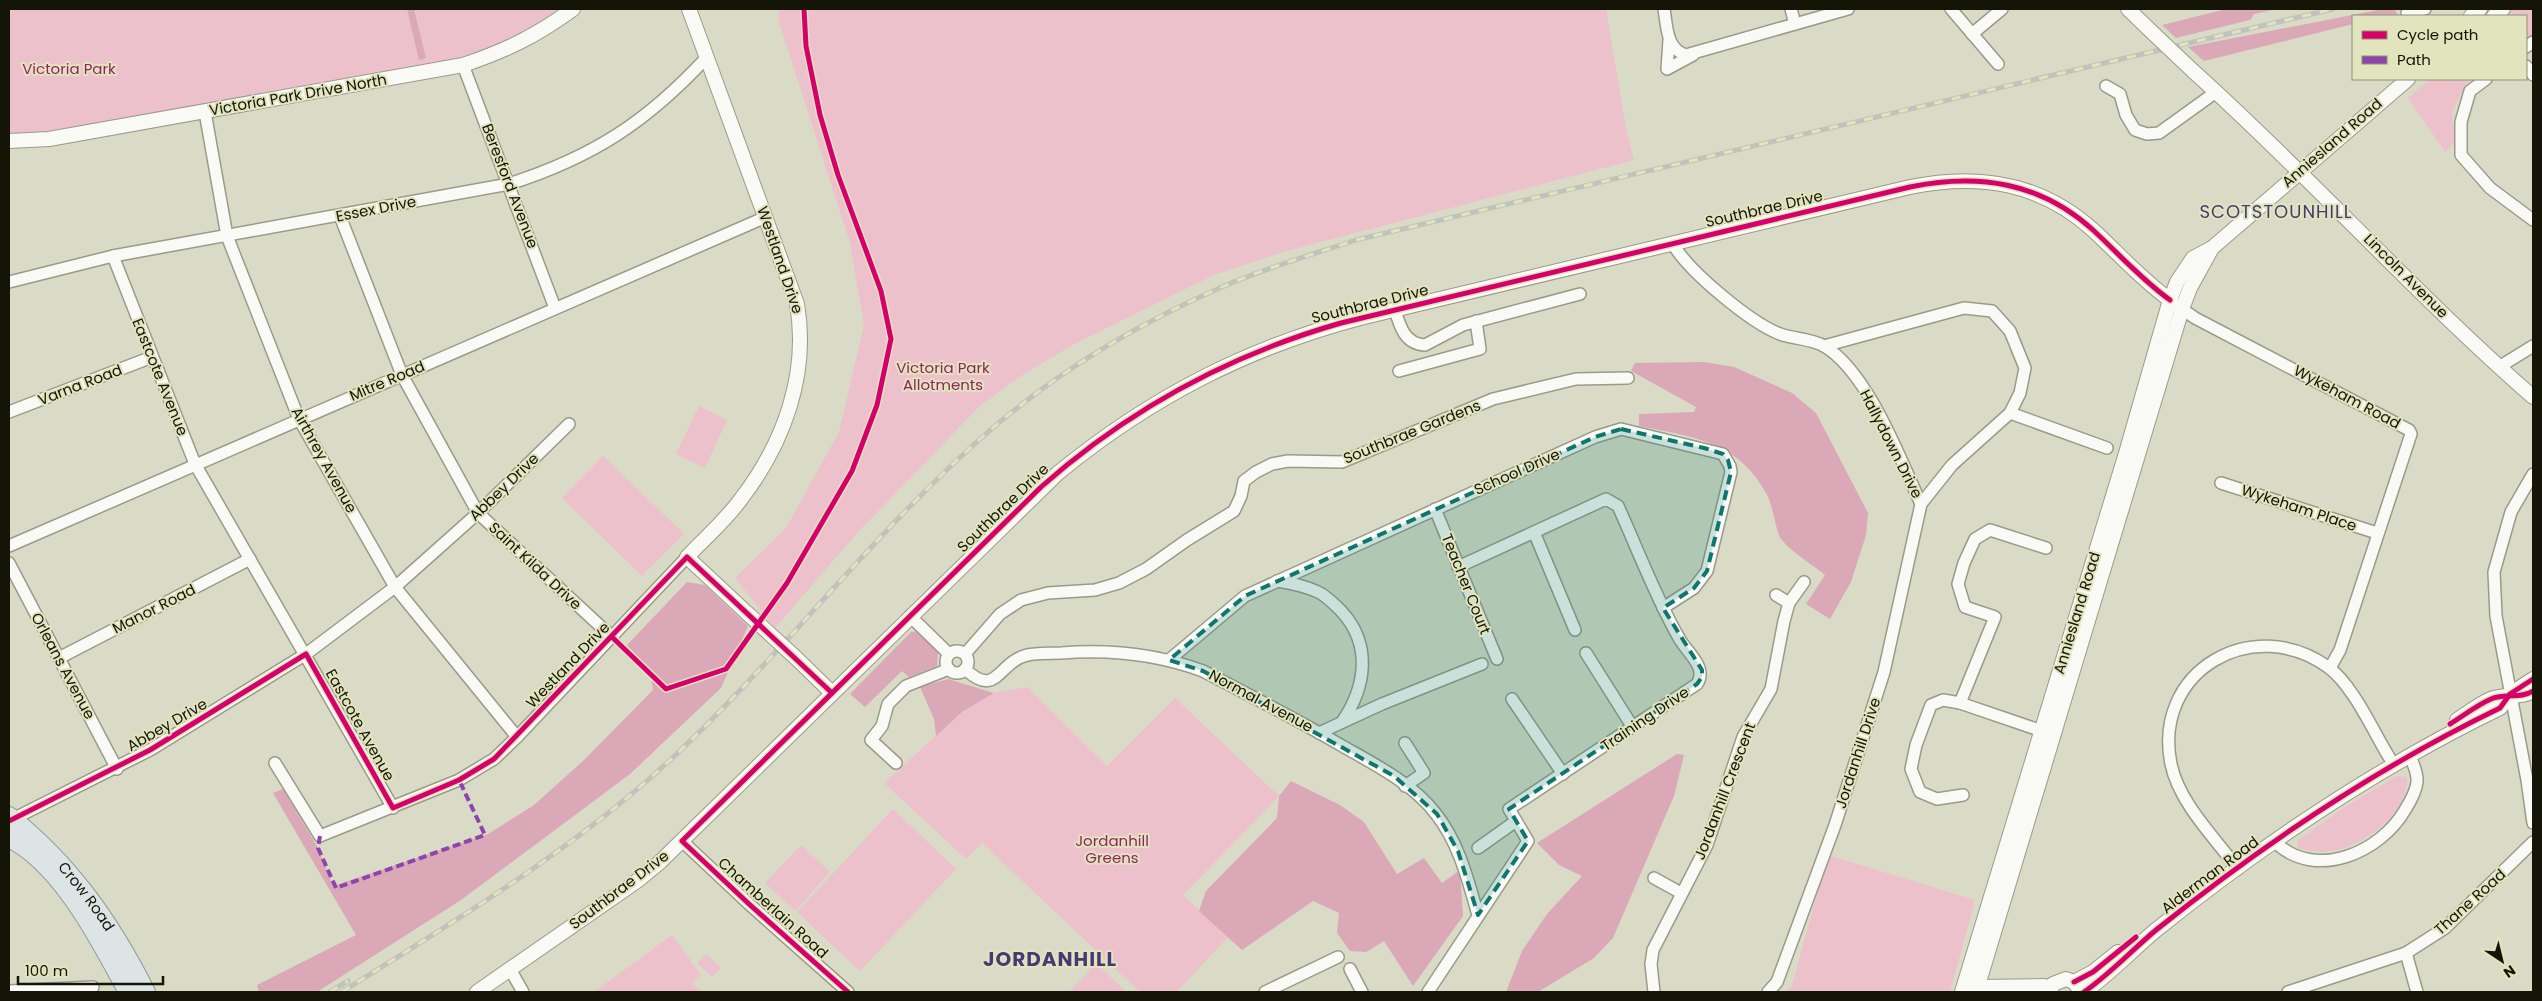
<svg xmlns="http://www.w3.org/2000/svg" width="2542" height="1001" font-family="Poppins,sans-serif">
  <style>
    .green { fill: #edc1cc }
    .forest { fill: #dba8b7 }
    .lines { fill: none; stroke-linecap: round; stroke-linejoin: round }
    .minor-casing { stroke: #999b8a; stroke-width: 14 }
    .tertiary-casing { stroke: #999b8a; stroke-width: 16 }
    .primary-casing { stroke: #8d9c97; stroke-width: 20 }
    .minor { stroke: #f9faf6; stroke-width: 11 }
    .tertiary { stroke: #f9faf6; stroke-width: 14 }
    .primary { stroke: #dce4e5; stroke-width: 18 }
    .rail-casing { stroke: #c1c2bc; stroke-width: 5 }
    .rail { stroke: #e1e4bd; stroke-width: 3; stroke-dasharray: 9; stroke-linecap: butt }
    .tertiary-bridge-casing { stroke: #999b8a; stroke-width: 16; stroke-linecap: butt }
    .tertiary-bridge { stroke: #f9faf6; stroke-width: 14 }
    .quiet { stroke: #8e44ad; stroke-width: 4; stroke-dasharray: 8 4; stroke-linecap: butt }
    .cycleway-casing { stroke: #e1e4bd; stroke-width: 8 }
    .cycleway { stroke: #d6006c; stroke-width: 5 }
    .marked { fill: #0f766e; fill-opacity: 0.2; stroke: #0f766e; stroke-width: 4; stroke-dasharray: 10 6; stroke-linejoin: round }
    .labels { text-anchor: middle; stroke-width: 4; stroke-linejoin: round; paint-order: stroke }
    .park-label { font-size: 15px; fill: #922361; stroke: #e1e4bd }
    .street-label { font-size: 15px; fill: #141507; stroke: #e1e4bd }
    .quarter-label { font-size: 18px; letter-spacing: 1px; fill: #463976; stroke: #e1e4bd }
    .district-label { font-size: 20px; font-weight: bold; letter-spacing: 1px; fill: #463976; stroke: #e1e4bd }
  </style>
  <rect width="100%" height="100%" fill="#d9dbc6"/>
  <g class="green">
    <polygon points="9,9 573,9 504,51 9,141"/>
    <polygon points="779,9 1606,9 1627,133 1634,160 1283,252 1214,275 1076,343 1021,376 980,406 859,531 775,628 735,578 786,528 839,432 864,325 850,243 778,19"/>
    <polygon points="2513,9 2533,9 2533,34 2526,40 2526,16 2504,16"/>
    <polygon points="2430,79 2473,79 2466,84 2452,112 2455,142 2445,152 2408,98"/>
    <polygon points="699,406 727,420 705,468 676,454"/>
    <polygon points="603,456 684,534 642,576 562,498"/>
    <polygon points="1027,687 1107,766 1175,698 1279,796 1183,895 1228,937 1177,992 1140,992 982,843 966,859 884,783 962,712 994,693"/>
    <path d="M 2397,776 L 2407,777 C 2411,811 2363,847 2332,851 C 2320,853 2308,851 2297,848 L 2298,840 L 2348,805 Z"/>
    <polygon points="893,809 956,869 860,971 797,912"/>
    <polygon points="801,845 830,872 795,911 765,883"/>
    <polygon points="1828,855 1975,900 1950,992 1785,992 1792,985"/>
    <polygon points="672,935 701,975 692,983 702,992 594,992"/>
    <polygon points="706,954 721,968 712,977 697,963"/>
    <polygon points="1096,964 1127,992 1069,992"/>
  </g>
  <g class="forest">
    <polygon points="407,9 414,9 426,58 419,60"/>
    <polygon points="2226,9 2277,9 2254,14 2250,20 2176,38 2162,25"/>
    <polygon points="2383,9 2394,9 2399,16 2353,16 2353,24 2204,61 2188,47"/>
    <path d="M 1704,362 L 1734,367 L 1792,393 L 1816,413 L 1868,513 L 1866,535 L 1851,582 L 1830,619 L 1806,604 L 1825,575 C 1813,565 1790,551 1781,539 C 1776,532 1773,506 1767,495 C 1739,441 1693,437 1639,426 L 1639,414 L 1694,412 L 1696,407 L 1631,371 L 1635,363 Z"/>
    <polygon points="687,582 705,585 748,626 721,688 630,774 461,900 317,992 259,992 257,985 356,935 273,793 283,789 318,848 333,886 488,834 534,805 583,761 653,690 650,672 627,645"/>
    <polygon points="917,631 938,652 937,666 909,677 902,671 865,707 850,694 911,632"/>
    <polygon points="948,679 994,693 962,712 936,736 934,719 920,687"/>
    <polygon points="1677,754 1684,755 1674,796 1613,938 1594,958 1538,992 1506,992 1522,951 1547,914 1582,876 1559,865 1537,843"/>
    <polygon points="1291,781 1340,805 1364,822 1397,874 1424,858 1442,883 1460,870 1463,916 1413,986 1384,941 1366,952 1350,951 1337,933 1339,913 1313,901 1242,950 1199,911 1206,891 1277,818 1279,796"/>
  </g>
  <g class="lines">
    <g class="minor-casing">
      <g id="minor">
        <path d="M 1664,9 C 1667,26 1666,49 1686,55 L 1848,9"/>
        <polyline points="1791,9 1795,24"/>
        <polyline points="1951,9 1998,64"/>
        <polyline points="2408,16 2407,13 2425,9"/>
        <polyline points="1972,34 2002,9"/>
        <polyline points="1669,40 1667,69 1693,55"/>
        <polyline points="2526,47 2533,42"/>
        <polyline points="463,65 555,308"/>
        <polyline points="2526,66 2533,75"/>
        <polyline points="2486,79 2470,91 2461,122 2461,155 2490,188 2533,220"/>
        <polyline points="2106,86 2120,94 2126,115 2135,130 2147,134 2159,133 2216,92"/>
        <polyline points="205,112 227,236 299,419 395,587 517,737"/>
        <polyline points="340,216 402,375 478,513 612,637"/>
        <path d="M 1673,244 C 1688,271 1751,323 1780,334 C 1794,339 1812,339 1824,346 C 1868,372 1900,459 1921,504"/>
        <polyline points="113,256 195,464 393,808"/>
        <path d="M 9,282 L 113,256 L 509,184 C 593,157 647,122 707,57"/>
        <polyline points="2175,304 2195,318 2409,430 2411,434 2340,650 2330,668"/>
        <path d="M 1395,310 C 1400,327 1405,344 1425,345 L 1463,325 L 1580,294"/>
        <polyline points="2499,367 2533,346"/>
        <polyline points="1399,371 1480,349 1476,321"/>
        <polyline points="9,412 152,357"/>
        <polyline points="2010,413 2107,448"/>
        <polyline points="2533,474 2511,512 2494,572 2496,616 2527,780 2533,823"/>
        <polyline points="2221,483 2377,533"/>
        <polyline points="1435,509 1497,659"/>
        <polyline points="1534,532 1575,630"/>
        <polyline points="9,546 766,217"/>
        <polyline points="9,563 117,769"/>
        <path d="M 1277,581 C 1291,583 1305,586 1318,592 C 1327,596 1335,605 1342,612 C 1372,645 1366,687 1342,722"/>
        <polyline points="1776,595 1789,603"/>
        <polyline points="910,616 949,654"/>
        <circle cx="957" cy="662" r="11"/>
        <polyline points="1586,653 1632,726"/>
        <polyline points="965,654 1000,614 1021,600 1048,593 1095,590 1119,583 1146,569 1187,540 1234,511 1241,496 1244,481 1256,472 1272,464 1288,461 1342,462 1493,399 1576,379 1628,378"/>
        <polyline points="59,658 250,559"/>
        <polyline points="1169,660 1245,596 1595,437 1621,429 1723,454 1730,466 1731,472 1707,571 1694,588 1663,608"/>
        <path d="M 965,669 C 997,699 997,663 1027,655 C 1038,653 1050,653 1061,653 C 1110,649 1157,654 1203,671 C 1251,696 1298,720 1344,747 C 1376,765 1413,784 1436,814 C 1459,843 1468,880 1478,915"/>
        <polyline points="1512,699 1563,774"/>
        <polyline points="1960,703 1995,617 1965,607 1958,584 1964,563 1975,539 1990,530 2046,548"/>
        <polyline points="1319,733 1382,704 1482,664"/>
        <polyline points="275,763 320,836 459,780 494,759 517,737 687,557"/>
        <polyline points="896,763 871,740 882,726 888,704 906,686 949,669"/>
        <polyline points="1405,786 1424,773 1405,743"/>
        <polyline points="1963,795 1937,799 1920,792 1911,769 1916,745 1931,705 1943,700 1960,703 2042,731"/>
        <polyline points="9,821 150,750 306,654 395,587 478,513 569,424"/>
        <polyline points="682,841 749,904 848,992"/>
        <path d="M 2275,842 C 2315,881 2380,853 2405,810 C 2410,802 2416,792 2417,782 C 2418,773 2413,764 2410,756"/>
        <polyline points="1478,848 1516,821"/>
        <path d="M 2238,869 C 2215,838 2179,803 2171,764 C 2152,671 2253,613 2328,667 C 2353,685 2373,731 2389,757"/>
        <polyline points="1654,878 1681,893"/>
        <polyline points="2406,953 2417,992"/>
        <polyline points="510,969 523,992"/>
        <polyline points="1350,969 1362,992"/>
        <polyline points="9,991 93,987"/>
        <polyline points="1265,992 1338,957"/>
        <path d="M 1428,992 L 1528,841 L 1509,809 L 1697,684 C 1708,667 1687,653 1679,638 C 1655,596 1638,550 1618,506 L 1606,499 L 1458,567"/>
        <polyline points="1654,992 1651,964 1653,950 1707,845 1743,737 1771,689 1784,621 1789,603 1804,582"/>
        <polyline points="1768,992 1777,982 1835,825 1884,672 1921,504 1952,465 2010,413 2020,393 2025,368 2010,331 1992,311 1964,308 1824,346"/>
        <polyline points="2288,992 2406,953 2445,928 2533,842"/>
      </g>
    </g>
    <g class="tertiary-casing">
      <g id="tertiary">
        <path d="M 689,9 L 797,304 C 809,374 784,443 741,499 C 726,520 705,538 687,557 L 747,613"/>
        <polyline points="2128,9 2155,35"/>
        <polyline points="2471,16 2480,9"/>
        <polyline points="2494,16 2503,9"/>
        <path d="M 2193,71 C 2310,176 2415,294 2533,397"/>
        <path d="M 9,141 L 49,139 L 463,65 C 507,50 536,36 573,9"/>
        <polyline points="795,657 832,693"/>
        <path d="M 2457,720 C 2468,713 2479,704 2491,699 C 2505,693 2521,699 2533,691"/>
        <polyline points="2074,982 2093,972 2118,952"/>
        <polyline points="1970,985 1978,987 2044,986 2051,988"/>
        <path d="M 477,992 L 637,881 L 660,862 L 1058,473 C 1151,397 1248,347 1364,317 L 1910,187 C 1978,173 2040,182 2093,230 C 2119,254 2141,279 2170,300"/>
        <polyline points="1962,992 2126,453 2170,300 2177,282 2193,258 2212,248 2408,79"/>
        <polyline points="1976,992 2182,309 2190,288 2212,248"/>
        <polyline points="2050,992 2053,984 2066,979 2074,982 2079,989"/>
        <path d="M 2084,992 C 2110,974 2132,950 2156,930 C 2262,845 2378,767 2500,708 L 2510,694 L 2533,679"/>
      </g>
    </g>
    <g class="primary-casing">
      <g id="primary">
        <path id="s1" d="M 9,816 C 70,864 111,923 146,992"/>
        <path d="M 9,837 C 17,843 27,848 34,855 C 74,889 103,947 128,992"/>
      </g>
    </g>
    <use href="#minor" class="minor"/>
    <use href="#tertiary" class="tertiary"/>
    <use href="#primary" class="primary"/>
    <g class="rail-casing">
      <g id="rail">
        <polyline points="330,992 348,981"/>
        <path d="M 342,992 C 454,921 569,853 667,763 C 777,661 867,540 979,440 C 1050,376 1135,325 1222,287 C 1265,268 1311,255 1356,240 L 2333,9"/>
      </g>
    </g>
    <use href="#rail" class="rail"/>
    <g class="tertiary-bridge-casing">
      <g id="tertiary-bridge">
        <polyline points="2155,35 2193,71"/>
        <polyline points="747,613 795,657"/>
      </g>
    </g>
    <use href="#tertiary-bridge" class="tertiary-bridge"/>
    <polyline class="quiet" points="320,836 318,848 336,888 485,835 459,780"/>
    <g class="cycleway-casing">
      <g id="cycleway">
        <polyline points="612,637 666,689 726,669 787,583 852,471 877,405 891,339 881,291 838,175 820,115 806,46 804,9"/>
        <path d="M 2450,724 C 2463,716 2477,705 2491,699 C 2505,693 2521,699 2533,691"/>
        <polyline points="9,821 150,750 306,654 393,808 459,780 494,759 687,557 832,693"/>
        <polyline points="2074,982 2093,972 2136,937"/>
        <path d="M 848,992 L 749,904 L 682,841 L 1041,487 C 1128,410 1229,355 1341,323 L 1910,187 C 1978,173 2040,182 2093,230 C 2119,254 2141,279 2170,300"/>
        <path d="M 2084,992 C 2110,974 2132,950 2156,930 C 2262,845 2378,767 2500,708 L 2510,694 L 2533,679"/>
      </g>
    </g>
    <use href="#cycleway" class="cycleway"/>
  </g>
  <path class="marked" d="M 1621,429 L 1704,448 L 1723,454 L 1728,460 L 1731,472 L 1707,571 L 1694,588 L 1663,608 L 1702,670 L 1702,677 L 1697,684 L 1509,809 L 1528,841 L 1478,915 L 1458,851 L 1437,814 L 1394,776 L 1203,671 L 1169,660 L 1245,596 L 1595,437 Z"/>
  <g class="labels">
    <g class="park-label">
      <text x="69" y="74">Victoria Park</text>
      <text x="943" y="373">Victoria Park<tspan x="943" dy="17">Allotments</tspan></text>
      <text x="1112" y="846">Jordanhill<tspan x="1112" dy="17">Greens</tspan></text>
    </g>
    <g class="street-label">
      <text transform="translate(298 95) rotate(-10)" y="5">Victoria Park Drive North</text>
      <text transform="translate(2332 143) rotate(-41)" y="5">Anniesland Road</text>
      <text transform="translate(510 186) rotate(69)" y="5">Beresford Avenue</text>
      <text transform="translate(376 209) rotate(-11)" y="5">Essex Drive</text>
      <text transform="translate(1764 209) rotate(-13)" y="5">Southbrae Drive</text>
      <text transform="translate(780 260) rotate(71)" y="5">Westland Drive</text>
      <text transform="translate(2406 276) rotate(45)" y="5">Lincoln Avenue</text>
      <text transform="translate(1370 304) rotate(-14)" y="5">Southbrae Drive</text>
      <text transform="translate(160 377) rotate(68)" y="5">Eastcote Avenue</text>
      <text transform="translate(387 381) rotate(-23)" y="5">Mitre Road</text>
      <text transform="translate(80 385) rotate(-21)" y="5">Varna Road</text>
      <text transform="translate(2347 397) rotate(28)" y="5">Wykeham Road</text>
      <text transform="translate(1412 432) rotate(-22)" y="5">Southbrae Gardens</text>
      <text transform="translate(1891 444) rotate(63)" y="5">Hallydown Drive</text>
      <text transform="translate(324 460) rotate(61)" y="5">Airthrey Avenue</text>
      <text transform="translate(1517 472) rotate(-24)" y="5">School Drive</text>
      <text transform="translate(504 487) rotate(-44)" y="5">Abbey Drive</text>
      <text transform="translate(1003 508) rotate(-44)" y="5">Southbrae Drive</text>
      <text transform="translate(2299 508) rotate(18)" y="5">Wykeham Place</text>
      <text transform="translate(535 566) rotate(43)" y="5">Saint Kilda Drive</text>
      <text transform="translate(1466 584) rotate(68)" y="5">Teacher Court</text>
      <text transform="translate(154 609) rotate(-27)" y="5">Manor Road</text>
      <text transform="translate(2077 613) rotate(-73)" y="5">Anniesland Road</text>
      <text transform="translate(568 665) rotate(-46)" y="5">Westland Drive</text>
      <text transform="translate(63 666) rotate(62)" y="5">Orleans Avenue</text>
      <text transform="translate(1261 701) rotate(28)" y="5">Normal Avenue</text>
      <text transform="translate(1645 719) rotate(-34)" y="5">Training Drive</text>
      <text transform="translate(167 725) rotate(-30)" y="5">Abbey Drive</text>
      <text transform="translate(360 725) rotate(61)" y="5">Eastcote Avenue</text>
      <text transform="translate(1858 753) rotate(-72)" y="5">Jordanhill Drive</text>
      <text transform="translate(1725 791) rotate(-69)" y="5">Jordanhill Crescent</text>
      <text transform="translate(2210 875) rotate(-37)" y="5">Alderman Road</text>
      <text transform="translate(619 890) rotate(-37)" y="5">Southbrae Drive</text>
      <text dy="5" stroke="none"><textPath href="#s1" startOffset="112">Crow Road</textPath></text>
      <text transform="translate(2470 902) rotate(-42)" y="5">Thane Road</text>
      <text transform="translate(773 908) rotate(42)" y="5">Chamberlain Road</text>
    </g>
    <g class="quarter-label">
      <text x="2276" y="218">SCOTSTOUNHILL</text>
    </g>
    <g class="district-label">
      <text x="1050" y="966">JORDANHILL</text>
    </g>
  </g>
  <rect width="2542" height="1001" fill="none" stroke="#141507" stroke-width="20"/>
  <rect x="2352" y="15" width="175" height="65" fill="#e1e4bd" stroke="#8f9174"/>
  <rect x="2362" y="31" width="25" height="8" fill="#d6006c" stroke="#8f9174"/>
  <text x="2397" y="40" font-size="15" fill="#141507">Cycle path</text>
  <rect x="2362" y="56" width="25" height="8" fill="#8e44ad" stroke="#8f9174"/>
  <text x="2397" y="65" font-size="15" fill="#141507">Path</text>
  <g transform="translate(2502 961) rotate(145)" stroke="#e1e4bd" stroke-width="4" paint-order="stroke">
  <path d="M0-4L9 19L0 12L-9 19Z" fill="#141507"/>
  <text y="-8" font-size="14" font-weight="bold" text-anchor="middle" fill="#141507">N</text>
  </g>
  <path d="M18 976v8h145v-8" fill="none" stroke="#141507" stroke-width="2.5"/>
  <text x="25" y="976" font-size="15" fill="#141507" stroke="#e1e4bd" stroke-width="4" paint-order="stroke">100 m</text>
</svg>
